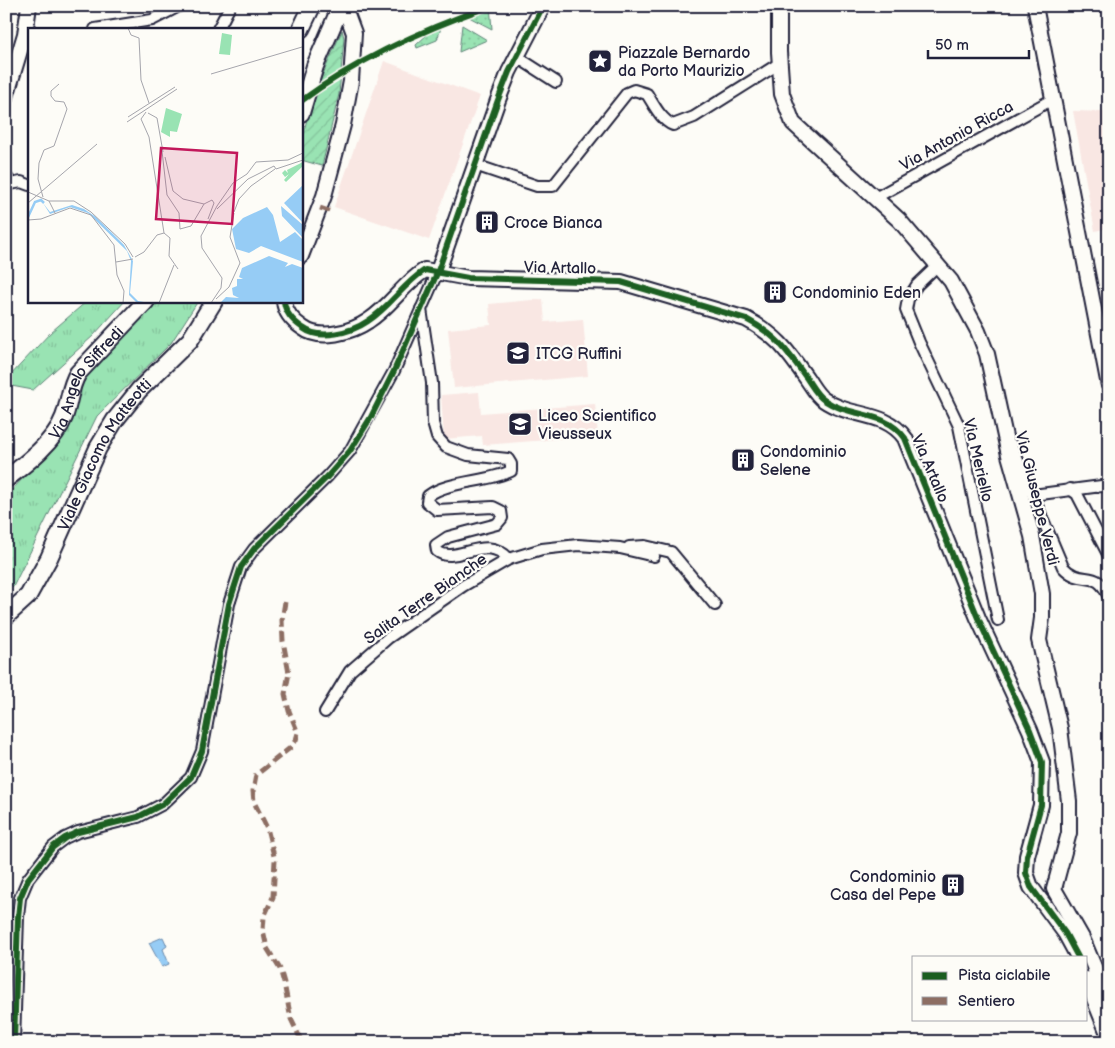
<svg xmlns="http://www.w3.org/2000/svg" width="1115" height="1048" font-family="'Balsamiq Sans',sans-serif">
  <style>
    .built { fill: #f9e7e3 }
    .grass { fill: url(#grass-dots); stroke: #5e8277 }
    .park { fill: url(#park-tufts); stroke: #5e8277 }
    .garden { fill: url(#garden-furrows); stroke: #5e8277 }
    .water { fill: #96ccf5; stroke: #6888ab }
    .lines { fill: none; stroke-linecap: round; stroke-linejoin: round }
    .minor-casing { stroke: #22223b; stroke-width: 14 }
    .tertiary-casing { stroke: #22223b; stroke-width: 18 }
    .primary-casing { stroke: #22223b; stroke-width: 20 }
    .minor { stroke: #fdfcf7; stroke-width: 10 }
    .tertiary { stroke: #fdfcf7; stroke-width: 14 }
    .primary { stroke: #fdfcf7; stroke-width: 16 }
    .quiet { stroke: #8d6e63; stroke-width: 5; stroke-dasharray: 10 5; stroke-linecap: butt }
    .cycleway-casing { stroke: #fdfcf7; stroke-width: 9 }
    .cycleway { stroke: #1b5e20; stroke-width: 6 }
    .labels { text-anchor: middle; stroke-width: 4.5; stroke-linejoin: round; paint-order: stroke }
    .poi-label { font-size: 16px; fill: #22223b; stroke: #fdfcf7; text-anchor: start }
    .street-label { font-size: 16px; fill: #22223b; stroke: #fdfcf7 }
    .inset-river { fill: none; stroke: #96ccf5; stroke-width: 2.5 }
    .inset-road { fill: none; stroke: #a5a5ac; stroke-width: 1 }
    .view { fill: #c2185b; fill-opacity: 0.15; stroke: #c2185b; stroke-width: 2.5 }
    .inset-edge { fill: none; stroke: #22223b; stroke-width: 2.5 }
  </style>
  <defs>
    <pattern id="grass-dots" width="8" height="8" patternUnits="userSpaceOnUse" patternTransform="scale(1.25)"><rect width="8" height="8" fill="#99e3b3"/><path d="M2 2h.1M6 6h.1" fill="none" stroke="#84c29b" stroke-width="1.8" stroke-linecap="round"/></pattern>
    <pattern id="park-tufts" width="24" height="20" patternUnits="userSpaceOnUse" patternTransform="scale(1.25)"><rect width="24" height="20" fill="#99e3b3"/><path d="M3 7l-1-3M5 7V3M7 7l1-3M15 17l-1-3M17 17v-4M19 17l1-3" fill="none" stroke="#84c29b"/></pattern>
    <pattern id="garden-furrows" width="10" height="10" patternUnits="userSpaceOnUse" patternTransform="scale(1.25)"><rect width="10" height="10" fill="#99e3b3"/><path d="M-1 1l2-2M0 10L10 0M9 11l2-2" fill="none" stroke="#84c29b"/></pattern>
  </defs>
  <rect width="100%" height="100%" fill="#fdfcf7"/>
  <filter id="ink" filterUnits="userSpaceOnUse"><feTurbulence type="fractalNoise" baseFrequency=".02" numOctaves="2"/><feDisplacementMap in="SourceGraphic" scale="10" xChannelSelector="R" yChannelSelector="G"/><feConvolveMatrix kernelMatrix="1 2 1 2 8 2 1 2 1" color-interpolation-filters="sRGB"/></filter>
  <g filter="url(#ink)">
    <g class="built">
      <polygon points="384,61 480,96 429,240 334,207"/>
      <polygon points="1073,111 1109,112 1109,228 1095,231"/>
      <polygon points="543,299 545,322 583,319 588,376 454,388 448,329 491,325 489,304"/>
      <polygon points="479,392 481,413 595,404 598,436 483,445 482,436 444,439 441,395"/>
    </g>
    <g class="grass">
      <polygon points="484,6 490,6 492,29 469,17"/>
      <polygon points="444,19 437,40 417,48 416,45"/>
      <polygon points="462,25 487,40 459,52"/>
    </g>
    <g class="park">
      <polygon points="87,301 125,301 93,336 33,390 6,385 8,378 51,332"/>
      <path d="M 156,301 L 198,301 L 171,343 L 97,416 L 13,587 L 6,580 L 6,496 L 66,433 C 75,418 72,400 80,385 C 94,359 134,324 156,301 Z"/>
    </g>
    <path class="garden" d="M 342,30 L 344,38 L 339,94 L 322,166 L 301,160 C 301,116 325,71 342,30 Z"/>
    <polygon class="water" points="163,937 167,946 163,949 169,964 162,967 149,943"/>
    <g class="lines">
      <g class="minor-casing">
        <g id="minor">
          <polyline points="95,29 152,20 179,6"/>
          <polyline points="218,29 230,6"/>
          <polyline points="517,57 556,82"/>
          <path d="M 475,165 L 537,186 L 553,186 L 627,93 L 634,90 L 647,94 C 654,105 661,120 673,125 L 694,117 L 780,63"/>
          <polyline points="6,185 21,182 29,185"/>
          <polyline points="875,198 1053,99"/>
          <polyline points="938,265 917,285 908,299 906,310 919,342 959,426 998,620"/>
          <path d="M 421,309 L 432,383 L 433,423 L 437,437 L 446,447 L 468,455 L 508,459 L 511,464 L 511,471 C 489,482 446,481 428,496 L 427,502 L 437,510 L 493,507 L 501,511 L 502,518 L 497,524 L 448,537 L 436,545 L 437,551 C 456,566 485,532 509,559"/>
          <path d="M 1011,444 L 1063,567 C 1082,588 1097,566 1109,598"/>
          <polyline points="1070,489 1077,494 1109,556"/>
          <polyline points="1033,495 1109,485"/>
          <polyline points="629,547 645,546 671,552 715,605"/>
          <polyline points="325,712 350,671 388,638 463,586 509,559 542,549 578,545 620,548 654,556"/>
          <polyline points="14,1042 18,917 20,898 28,879 53,847 65,838 78,832 138,817 163,804 191,777 202,751 229,604 241,567 254,549 328,476 350,451 394,371 438,271"/>
        </g>
      </g>
      <g class="tertiary-casing">
        <g id="tertiary">
          <polyline points="779,6 779,52 782,94 793,123 899,220 951,281 978,331 987,354 1009,455 1032,536 1042,594 1042,618 1039,640 1060,728 1069,801 1069,833 1054,889 1082,938 1095,969 1098,1004"/>
          <polyline points="1035,6 1109,386"/>
          <polyline points="6,97 25,34 29,6"/>
          <polyline points="6,179 6,180"/>
          <polyline points="301,256 324,196 343,125 351,81 354,33 344,6"/>
          <polyline points="438,271 498,100 509,72 543,6"/>
          <path d="M 284,301 C 285,313 294,322 303,328 C 320,341 352,332 368,321 C 390,307 403,284 425,270 L 468,278 L 621,282 L 746,319 C 776,335 786,349 805,376 C 811,384 816,395 824,400 C 850,418 885,410 905,438 L 978,618 L 1030,730 L 1042,762 L 1041,805 L 1027,856 L 1026,873 L 1031,887 L 1065,933 L 1078,957"/>
          <polyline points="1086,979 1109,1036"/>
        </g>
      </g>
      <g class="primary-casing">
        <g id="primary">
          <polyline points="301,29 312,6"/>
          <polyline points="301,113 315,66 341,6"/>
          <path id="s1" d="M 6,479 C 27,463 55,441 64,417 C 70,401 69,388 78,373 L 146,301"/>
          <path id="s2" d="M 6,616 L 28,596 L 49,558 L 98,448 L 115,420 L 139,390 L 190,340 L 214,301"/>
        </g>
      </g>
      <use href="#minor" class="minor"/>
      <use href="#tertiary" class="tertiary"/>
      <use href="#primary" class="primary"/>
      <g class="quiet">
        <polyline points="320,208 329,211"/>
        <polyline points="285,602 282,620 283,641 289,673 285,694 289,711 298,733 296,740 290,748 256,775 253,791 254,802 267,828 275,860 273,897 264,917 263,930 267,948 280,969 284,983 291,1019 302,1042"/>
      </g>
      <g class="cycleway-casing">
        <g id="cycleway">
          <path d="M 301,101 C 358,59 424,29 490,6"/>
          <path d="M 284,301 C 285,313 294,322 303,328 C 320,341 352,332 368,321 C 390,307 403,284 425,270 L 468,278 L 621,282 L 746,319 C 776,335 786,349 805,376 C 811,384 816,395 824,400 C 850,418 885,410 905,438 L 978,618 L 1030,730 L 1042,762 L 1041,805 L 1027,856 L 1026,873 L 1031,887 L 1065,933 L 1078,957"/>
          <polyline points="14,1042 18,917 20,898 28,879 53,847 65,838 78,832 138,817 163,804 191,777 202,751 229,604 241,567 254,549 328,476 350,451 371,417 394,371 438,271 498,100 509,72 543,6"/>
        </g>
      </g>
      <use href="#cycleway" class="cycleway"/>
    </g>
  </g>
  <defs>
    <g id="sight-square" transform="scale(1.25)"><rect x="-9" y="-9" width="18" height="18" rx="4" fill="#22223b" stroke="#fdfcf7"/><path d="M0-6L1.8-2.2L6-1.7L2.9 1.2L3.7 5.4L0 3.3L-3.7 5.4L-2.9 1.2L-6-1.7L-1.8-2.2Z" fill="#fff"/></g>
    <g id="building-square" transform="scale(1.25)"><rect x="-9" y="-9" width="18" height="18" rx="4" fill="#22223b" stroke="#fdfcf7"/><path d="M-4-6H4V6H1V3H-1V6H-4ZM-2.5-4.3h1.7v1.8h-1.7ZM.8-4.3h1.7v1.8H.8ZM-2.5-1h1.7V.8h-1.7ZM.8-1h1.7V.8H.8Z" fill="#fff"/></g>
    <g id="university-square" transform="scale(1.25)"><rect x="-9" y="-9" width="18" height="18" rx="4" fill="#22223b" stroke="#fdfcf7"/><path d="M0-5L7-2L0 1L-7-2ZM-4 1L0 2.5L4 1V4Q0 6-4 4Z" fill="#fff"/></g>
  </defs>
  <g fill-rule="evenodd">
    <use href="#sight-square" x="600" y="61"/>
    <use href="#building-square" x="487" y="222"/>
    <use href="#building-square" x="775" y="292"/>
    <use href="#university-square" x="518" y="353"/>
    <use href="#university-square" x="520" y="424"/>
    <use href="#building-square" x="743" y="460"/>
    <use href="#building-square" x="953" y="885"/>
  </g>
  <g class="labels">
    <g class="poi-label">
      <text x="618" y="58">Piazzale Bernardo<tspan x="618" dy="18">da Porto Maurizio</tspan></text>
      <text x="504" y="228">Croce Bianca</text>
      <text x="792" y="298">Condominio Eden</text>
      <text x="536" y="359">ITCG Ruffini</text>
      <text x="538" y="421">Liceo Scientifico<tspan x="538" dy="18">Vieusseux</tspan></text>
      <text x="760" y="457">Condominio<tspan x="760" dy="18">Selene</tspan></text>
      <text x="936" y="882" text-anchor="end">Condominio<tspan x="936" dy="18">Casa del Pepe</tspan></text>
    </g>
    <g class="street-label">
      <text transform="translate(956 135) rotate(-29)" y="6">Via Antonio Ricca</text>
      <text transform="translate(560 267) rotate(1)" y="6">Via Artallo</text>
      <text dy="6" stroke="none"><textPath href="#s1" startOffset="128">Via Angelo Siffredi</textPath></text>
      <text dy="6" stroke="none"><textPath href="#s2" startOffset="191">Viale Giacomo Matteotti</textPath></text>
      <text transform="translate(979 460) rotate(77)" y="6">Via Meriello</text>
      <text transform="translate(931 468) rotate(67)" y="6">Via Artallo</text>
      <text transform="translate(1038 498) rotate(76)" y="6">Via Giuseppe Verdi</text>
      <text transform="translate(425 598) rotate(-35)" y="6">Salita Terre Bianche</text>
    </g>
  </g>
  <g transform="translate(28 28)">
    <rect width="275" height="275" fill="#fdfcf7"/>
    <path d="M 138,80 L 154,86 L 149,104 L 142,103 L 142,109 L 133,104 Z" fill="#99e3b3"/>
    <path d="M 194,5 L 204,7 L 202,27 L 191,26 ZM 275,134 L 275,138 L 258,154 L 256,152 L 261,146 L 257,149 L 254,145 L 257,142 L 260,145 L 259,142 Z" fill="#99e3b3"/>
    <path d="M 275,157 L 275,195 L 256,175 ZM 15,175 L 22,184 L 44,177 L 56,181 L 68,189 L 96,217 L 105,233 L 102,265 L 110,273 L 122,275 L 109,275 L 101,267 L 103,233 L 99,223 L 60,185 L 42,179 L 22,186 ZM 253,178 L 275,197 L 275,210 L 254,188 ZM 239,179 L 245,187 L 252,214 L 267,204 L 275,212 L 275,234 L 233,218 L 221,225 L 208,221 L 204,201 L 215,190 ZM 241,228 L 260,235 L 257,239 L 264,236 L 275,240 L 275,275 L 192,275 L 198,269 L 211,270 L 205,267 L 204,260 L 209,258 L 209,251 L 215,251 L 211,249 L 214,240 Z" fill="#96ccf5"/>
    <path class="inset-river" d="M 0,189 L 7,174 L 13,172 L 16,175"/>
    <path class="inset-road" d="M 100,0 L 103,7 L 111,10 L 113,52 L 121,75M 183,46 L 274,19M 118,84 L 113,91 L 121,109 L 136,205M 120,85 L 129,90 L 135,124M 100,89 L 147,59M 99,94 L 149,61M 134,123 L 139,167 L 151,185 L 152,201 L 163,198 L 176,176 L 184,172 L 186,175 L 180,191M 137,129 L 145,163 L 155,171 L 176,176M 0,164 L 21,173M 15,169 L 10,151 L 11,135 L 16,122 L 26,118 L 39,81 L 36,74 L 27,73 L 23,68 L 23,63 L 31,56M 0,175 L 69,116M 189,181 L 220,151 L 246,138 L 248,141 L 275,132M 63,184 L 97,216 L 105,229M 206,184 L 211,171 L 223,158 L 247,141M 27,185 L 21,173 L 46,173 L 63,184M 0,192 L 13,191 L 42,180 L 63,187 L 86,217 L 89,247 L 96,263 L 95,275M 107,229 L 116,224 L 129,207 L 136,205 L 142,210 L 141,228 L 150,241M 88,234 L 105,231M 188,271 L 201,259 L 212,235 L 202,209 L 206,185M 131,275 L 146,237M 183,275 L 193,260 L 194,250 L 174,220 L 173,208 L 189,178 L 205,155 L 219,146 L 228,134 L 260,132 L 275,125"/>
    <path class="view" d="M 133,120 L 209,125 L 204,196 L 128,191 Z"/>
    <rect width="275" height="275" class="inset-edge"/>
  </g>
  <rect width="1115" height="1048" fill="none" stroke="#fdfcf7" stroke-width="25"/>
  <rect x="12" y="12" width="1090" height="1023" fill="none" stroke="#22223b" stroke-width="2" filter="url(#ink)"/>
  <rect x="912" y="956" width="175" height="65" fill="#fdfcf7" stroke="#a5a5ac"/>
  <rect x="922" y="972" width="25" height="8" fill="#1b5e20" stroke="#a5a5ac"/>
  <text x="958" y="980" font-size="15" fill="#22223b">Pista ciclabile</text>
  <rect x="922" y="997" width="25" height="8" fill="#8d6e63" stroke="#a5a5ac"/>
  <text x="958" y="1006" font-size="15" fill="#22223b">Sentiero</text>
  <path d="M928 50v8h101v-8" fill="none" stroke="#22223b" stroke-width="2.5"/>
  <text x="935" y="50" font-size="15" fill="#22223b" stroke="#fdfcf7" stroke-width="4" paint-order="stroke">50 m</text>
</svg>
